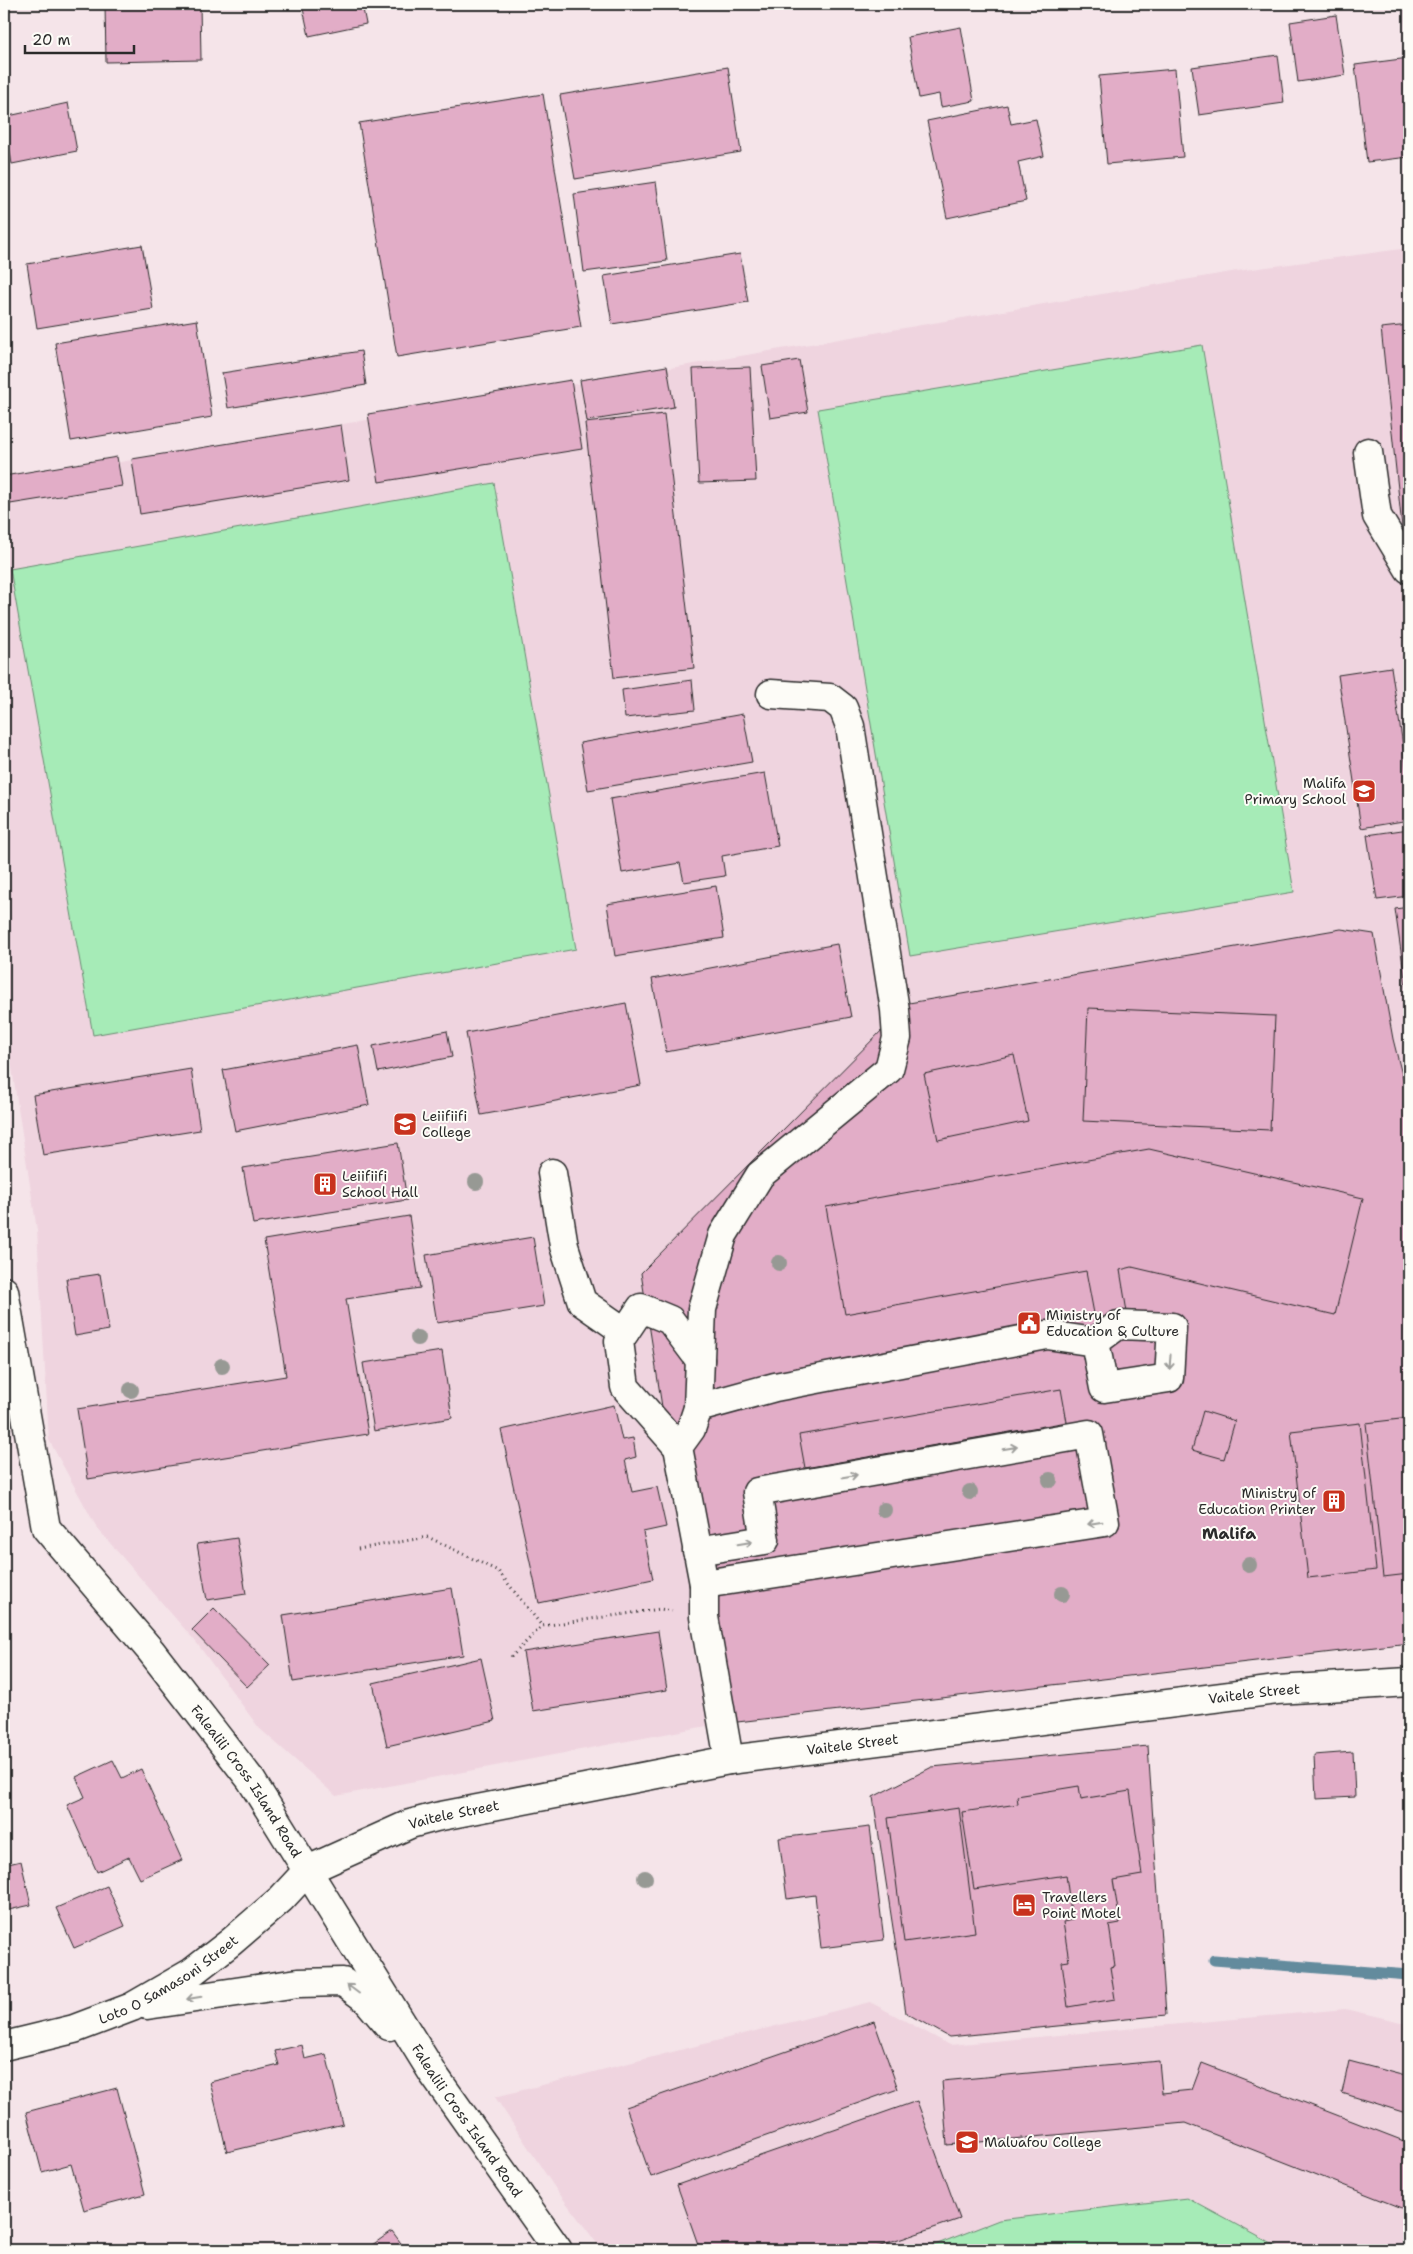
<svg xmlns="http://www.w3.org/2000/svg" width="1413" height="2254" font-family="'Shantell Sans',sans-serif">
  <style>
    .built { fill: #efd4df }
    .green { fill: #a6ebb7; stroke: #688b71 }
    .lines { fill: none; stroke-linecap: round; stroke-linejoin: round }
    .stream { stroke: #638b9d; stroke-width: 11 }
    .building { fill: #e2adc7; stroke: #2b2b2b }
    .minor-casing { stroke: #2b2b2b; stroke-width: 31 }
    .major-casing { stroke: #2b2b2b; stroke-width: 31 }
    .path { stroke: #2b2b2b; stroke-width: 3; stroke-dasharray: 1 4; stroke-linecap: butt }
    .minor { stroke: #fdfcf7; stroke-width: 28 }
    .major { stroke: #fdfcf7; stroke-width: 28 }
    .tree { fill: #979994 }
    .oneway { stroke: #9e9e9b }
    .labels { text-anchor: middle; stroke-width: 4; stroke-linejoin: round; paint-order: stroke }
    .poi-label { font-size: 14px; fill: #2b2b2b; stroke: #fdfcf7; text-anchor: start }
    .street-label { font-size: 14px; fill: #2b2b2b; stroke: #fdfcf7 }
    .quarter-label { font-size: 16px; font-weight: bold; fill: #2b2b2b; stroke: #fdfcf7 }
  </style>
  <rect width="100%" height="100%" fill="#f5e4e9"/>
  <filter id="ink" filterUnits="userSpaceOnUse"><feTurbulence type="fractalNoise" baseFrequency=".02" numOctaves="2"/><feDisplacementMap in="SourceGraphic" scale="10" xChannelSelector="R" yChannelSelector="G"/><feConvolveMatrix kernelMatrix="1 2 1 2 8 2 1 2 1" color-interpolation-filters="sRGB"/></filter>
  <g filter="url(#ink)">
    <g class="built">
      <polygon points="1409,248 1409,1103 1393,1039 1374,934 1341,929 909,1003 641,1273 712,1725 336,1796 259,1728 196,1642 97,1528 49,1440 37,1230 4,1017 4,482 1237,271"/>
      <polygon points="870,2002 950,2045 1345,2009 1409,2024 1409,2250 602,2250 555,2188 495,2097"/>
    </g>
    <g class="green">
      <polygon points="1202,345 1294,892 910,956 818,409"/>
      <polygon points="494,483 576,949 93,1035 10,569"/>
      <polygon points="1187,2198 1283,2250 922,2250 999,2220"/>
    </g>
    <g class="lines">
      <polyline class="stream" points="1214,1960 1409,1975"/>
    </g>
    <g class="building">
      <polygon points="105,4 200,4 201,60 106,62"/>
      <polygon points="302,4 362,4 366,24 309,36"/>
      <polygon points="1336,15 1345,75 1298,82 1290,22"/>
      <polygon points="961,27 974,101 941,107 939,94 919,98 908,37"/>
      <polygon points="1278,55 1284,103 1199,115 1192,67"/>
      <polygon points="1409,58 1409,157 1367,162 1355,65"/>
      <polygon points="728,67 741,152 575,179 560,95"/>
      <polygon points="1175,69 1183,157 1107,164 1099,76"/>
      <polygon points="543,94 581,327 397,357 359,123"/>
      <polygon points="68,103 77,151 12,164 4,117"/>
      <polygon points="1007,105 1011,124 1036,119 1044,156 1018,162 1026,201 947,218 927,121"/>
      <polygon points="656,182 667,261 584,272 574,194"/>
      <polygon points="142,245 153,309 37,328 27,264"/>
      <polygon points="740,254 748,302 612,324 604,276"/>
      <polygon points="197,320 212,417 71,441 55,343"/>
      <polygon points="1409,325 1409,526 1402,527 1381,328"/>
      <polygon points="361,351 366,385 228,408 222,373"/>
      <polygon points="799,360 808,412 770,418 762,366"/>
      <polygon points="667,366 674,407 587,421 580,380"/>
      <polygon points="750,367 756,481 699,483 693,369"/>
      <polygon points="571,380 582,449 379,482 368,414"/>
      <polygon points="664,414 694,668 614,678 585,423"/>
      <polygon points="341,425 349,480 140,514 132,459"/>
      <polygon points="117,457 122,486 4,505 4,476"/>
      <polygon points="1391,667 1409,785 1409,820 1361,828 1338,675"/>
      <polygon points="692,680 695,710 625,718 622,690"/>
      <polygon points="743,714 752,762 588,790 580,743"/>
      <polygon points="765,773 778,846 722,856 725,876 684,882 680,863 622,873 610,799"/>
      <polygon points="1409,829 1409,896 1377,900 1367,835"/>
      <polygon points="716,886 724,938 615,956 607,904"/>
      <polygon points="1409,907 1409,993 1407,994 1395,909"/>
      <polygon points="1341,929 1374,934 1393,1039 1409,1103 1409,1643 712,1725 641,1273 909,1003"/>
      <polygon points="837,944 851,1017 666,1052 652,979"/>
      <polygon points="626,1003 641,1085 481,1115 466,1033"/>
      <polygon points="1088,1008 1275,1016 1270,1130 1083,1121"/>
      <polygon points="447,1031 452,1057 378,1072 373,1046"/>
      <polygon points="358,1045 369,1105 235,1131 223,1070"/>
      <polygon points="1014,1055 1028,1121 938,1140 924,1074"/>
      <polygon points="191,1069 200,1130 43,1155 33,1095"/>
      <polygon points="398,1143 407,1200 253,1224 243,1168"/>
      <polygon points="1149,1149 1363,1198 1335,1315 1132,1267 1120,1270 1127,1312 1095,1319 1086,1271 845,1314 826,1207"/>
      <polygon points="409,1216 420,1288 346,1299 368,1434 88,1479 77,1409 286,1376 264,1240"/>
      <polygon points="533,1237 544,1306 437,1323 426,1255"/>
      <polygon points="100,1274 109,1330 75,1336 66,1279"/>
      <polygon points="442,1351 452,1418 374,1431 363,1363"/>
      <polygon points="1061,1389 1067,1422 805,1468 799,1435"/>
      <polygon points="614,1405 622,1440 633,1438 636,1457 625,1460 632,1492 657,1487 666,1527 643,1532 653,1579 539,1603 501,1430"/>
      <polygon points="1203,1411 1235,1421 1224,1459 1192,1450"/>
      <polygon points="1409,1418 1409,1574 1383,1577 1366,1423"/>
      <polygon points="1360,1423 1376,1570 1308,1578 1291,1431"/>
      <polygon points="237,1538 246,1594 207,1600 197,1544"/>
      <polygon points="452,1588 463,1655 293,1682 283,1615"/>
      <polygon points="214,1608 270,1665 247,1687 192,1630"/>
      <polygon points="658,1631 667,1690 533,1711 523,1652"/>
      <polygon points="481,1658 495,1721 387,1746 373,1683"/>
      <polygon points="1148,1746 1166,2015 949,2037 906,2013 873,1797 932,1767"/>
      <polygon points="1353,1752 1355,1797 1316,1799 1314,1755"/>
      <polygon points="113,1760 122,1778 141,1769 182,1860 140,1879 129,1857 97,1872 67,1805 85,1797 76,1777"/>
      <polygon points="1079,1786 1081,1799 1130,1791 1142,1875 1113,1880 1120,1923 1109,1925 1115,1966 1110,1967 1115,1999 1068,2007 1062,1962 1069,1961 1063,1922 1072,1920 1066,1875 974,1889 962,1812 1018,1804 1017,1796"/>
      <polygon points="959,1808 975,1932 904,1942 888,1818"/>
      <polygon points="870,1827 884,1940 821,1948 815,1895 787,1899 779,1838"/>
      <polygon points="21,1861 31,1905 4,1911 4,1865"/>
      <polygon points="107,1886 125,1926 74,1948 56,1908"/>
      <polygon points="874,2021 898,2089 651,2177 626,2107"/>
      <polygon points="302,2045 305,2059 326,2054 343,2124 227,2152 210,2082 279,2065 275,2051"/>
      <polygon points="1159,2061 1162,2093 1192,2090 1202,2063 1409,2143 1409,2211 1185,2123 947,2145 942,2081"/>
      <polygon points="1349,2061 1409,2077 1409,2114 1342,2093"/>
      <polygon points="117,2088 145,2194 84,2210 71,2164 42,2172 26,2112"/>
      <polygon points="917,2101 960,2219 869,2250 700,2250 677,2185"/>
      <polygon points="392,2231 406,2250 365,2250"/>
    </g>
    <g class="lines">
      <g class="minor-casing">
        <g id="minor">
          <polyline points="1368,452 1377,516 1409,569"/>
          <polyline points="552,1173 564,1246 582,1302 625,1332"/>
          <polyline points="698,1408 775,1387 1047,1335 1095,1342 1118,1325 1172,1327 1169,1378 1104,1388 1095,1342"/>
          <polyline points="678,1447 625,1387 619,1341 641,1308 670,1320 700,1360"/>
          <polyline points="697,1551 765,1540 757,1492 1089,1434 1105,1522 704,1584"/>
          <polyline points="729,1760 704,1617 704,1584 678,1447 691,1429 698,1408 702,1309 723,1235 760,1175 889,1069 897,1038 895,1010 850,726 843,708 830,698 771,694"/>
        </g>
      </g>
      <g class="major-casing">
        <g id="major">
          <path id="s1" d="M 4,1291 L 46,1528 L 151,1651 L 251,1780 L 434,2075 L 558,2250"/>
          <polyline points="147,2005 298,1983 343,1982 366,1999 389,2026"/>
          <path id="s2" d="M 4,2046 L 74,2029 L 132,2007 L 191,1973 L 231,1942 L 281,1899 L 308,1870 L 410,1824 L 436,1817 L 729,1760 L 1277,1690 L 1409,1682"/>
        </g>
      </g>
      <g class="path">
        <polyline points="358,1549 428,1537 498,1571 542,1626"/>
        <polyline points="511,1657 542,1626 660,1609 672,1611"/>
      </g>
      <use href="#minor" class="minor"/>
      <use href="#major" class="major"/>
    </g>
    <g class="tree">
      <circle cx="476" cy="1182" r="8"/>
      <circle cx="779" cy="1263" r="8"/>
      <circle cx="418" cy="1338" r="8"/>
      <circle cx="222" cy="1366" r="8"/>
      <circle cx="131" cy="1390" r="8"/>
      <circle cx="1050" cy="1480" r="8"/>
      <circle cx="970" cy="1492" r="8"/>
      <circle cx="884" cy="1510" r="8"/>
      <circle cx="1249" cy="1565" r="8"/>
      <circle cx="1062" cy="1594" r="8"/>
      <circle cx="645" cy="1878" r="8"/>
    </g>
    <defs><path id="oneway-shaft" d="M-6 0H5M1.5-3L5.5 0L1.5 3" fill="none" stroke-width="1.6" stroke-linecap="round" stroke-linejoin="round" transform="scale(1.25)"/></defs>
    <g class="oneway">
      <use href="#oneway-shaft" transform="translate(1170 1362) rotate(94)"/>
      <use href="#oneway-shaft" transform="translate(1010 1448) rotate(-10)"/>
      <use href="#oneway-shaft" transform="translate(850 1476) rotate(-10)"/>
      <use href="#oneway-shaft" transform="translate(1095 1523) rotate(171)"/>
      <use href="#oneway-shaft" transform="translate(745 1543) rotate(-9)"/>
      <use href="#oneway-shaft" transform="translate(353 1989) rotate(-143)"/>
      <use href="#oneway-shaft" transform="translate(194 1998) rotate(171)"/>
    </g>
  </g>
  <defs>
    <g id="school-square" transform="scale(1.25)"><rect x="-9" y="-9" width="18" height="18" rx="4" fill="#c8321e" stroke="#fdfcf7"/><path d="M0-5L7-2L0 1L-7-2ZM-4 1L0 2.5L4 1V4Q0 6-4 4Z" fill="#fff"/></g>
    <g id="university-square" transform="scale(1.25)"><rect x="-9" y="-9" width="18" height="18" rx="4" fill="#c8321e" stroke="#fdfcf7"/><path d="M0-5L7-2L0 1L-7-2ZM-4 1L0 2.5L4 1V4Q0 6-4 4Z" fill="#fff"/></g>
    <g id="building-square" transform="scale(1.25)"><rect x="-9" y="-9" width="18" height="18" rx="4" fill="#c8321e" stroke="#fdfcf7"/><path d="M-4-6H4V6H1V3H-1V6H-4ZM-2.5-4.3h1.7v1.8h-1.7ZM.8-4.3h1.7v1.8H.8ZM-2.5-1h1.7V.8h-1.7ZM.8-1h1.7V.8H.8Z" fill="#fff"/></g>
    <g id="civic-square" transform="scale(1.25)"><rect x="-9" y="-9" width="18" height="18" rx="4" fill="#c8321e" stroke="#fdfcf7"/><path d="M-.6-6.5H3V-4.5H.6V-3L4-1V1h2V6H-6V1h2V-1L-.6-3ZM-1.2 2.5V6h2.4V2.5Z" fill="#fff"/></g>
    <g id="hotel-square" transform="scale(1.25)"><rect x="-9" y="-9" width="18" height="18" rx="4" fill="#c8321e" stroke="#fdfcf7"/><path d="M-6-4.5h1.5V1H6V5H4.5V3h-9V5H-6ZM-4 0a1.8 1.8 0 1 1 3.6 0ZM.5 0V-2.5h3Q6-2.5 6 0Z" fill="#fff"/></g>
  </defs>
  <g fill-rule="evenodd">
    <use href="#school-square" x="1364" y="791"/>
    <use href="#university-square" x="405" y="1124"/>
    <use href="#building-square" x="325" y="1184"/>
    <use href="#civic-square" x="1029" y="1323"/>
    <use href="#building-square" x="1334" y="1501"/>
    <use href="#hotel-square" x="1024" y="1905"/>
    <use href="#school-square" x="967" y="2142"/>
  </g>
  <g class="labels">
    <g class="poi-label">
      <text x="1346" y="788" text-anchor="end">Malifa<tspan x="1346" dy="16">Primary School</tspan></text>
      <text x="422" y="1121">Leiifiifi<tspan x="422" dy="16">College</tspan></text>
      <text x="342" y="1181">Leiifiifi<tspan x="342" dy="16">School Hall</tspan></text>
      <text x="1046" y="1320">Ministry of<tspan x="1046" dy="16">Education &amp; Culture</tspan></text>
      <text x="1316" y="1498" text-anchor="end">Ministry of<tspan x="1316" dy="16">Education Printer</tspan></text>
      <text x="1042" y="1902">Travellers<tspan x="1042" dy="16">Point Motel</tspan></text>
      <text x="984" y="2147">Maluafou College</text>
    </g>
    <g class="street-label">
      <text dy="5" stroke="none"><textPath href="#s2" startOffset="1325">Vaitele Street</textPath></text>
      <text dy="5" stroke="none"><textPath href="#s2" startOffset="920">Vaitele Street</textPath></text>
      <text dy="5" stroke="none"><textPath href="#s1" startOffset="564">Falealili Cross Island Road</textPath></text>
      <text dy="5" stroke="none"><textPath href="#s2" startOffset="515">Vaitele Street</textPath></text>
      <text dy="5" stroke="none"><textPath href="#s2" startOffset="179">Loto O Samasoni Street</textPath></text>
      <text dy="5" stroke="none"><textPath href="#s1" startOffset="969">Falealili Cross Island Road</textPath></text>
    </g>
    <g class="quarter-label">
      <text x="1229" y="1539">Malifa</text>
    </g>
  </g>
  <rect width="1413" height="2254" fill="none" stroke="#fdfcf7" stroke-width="20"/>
  <rect x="10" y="10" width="1393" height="2234" fill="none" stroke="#2b2b2b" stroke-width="2" filter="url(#ink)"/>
  <path d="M25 45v8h109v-8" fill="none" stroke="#2b2b2b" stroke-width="2.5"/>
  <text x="32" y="45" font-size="15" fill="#2b2b2b" stroke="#fdfcf7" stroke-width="4" paint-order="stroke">20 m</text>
</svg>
